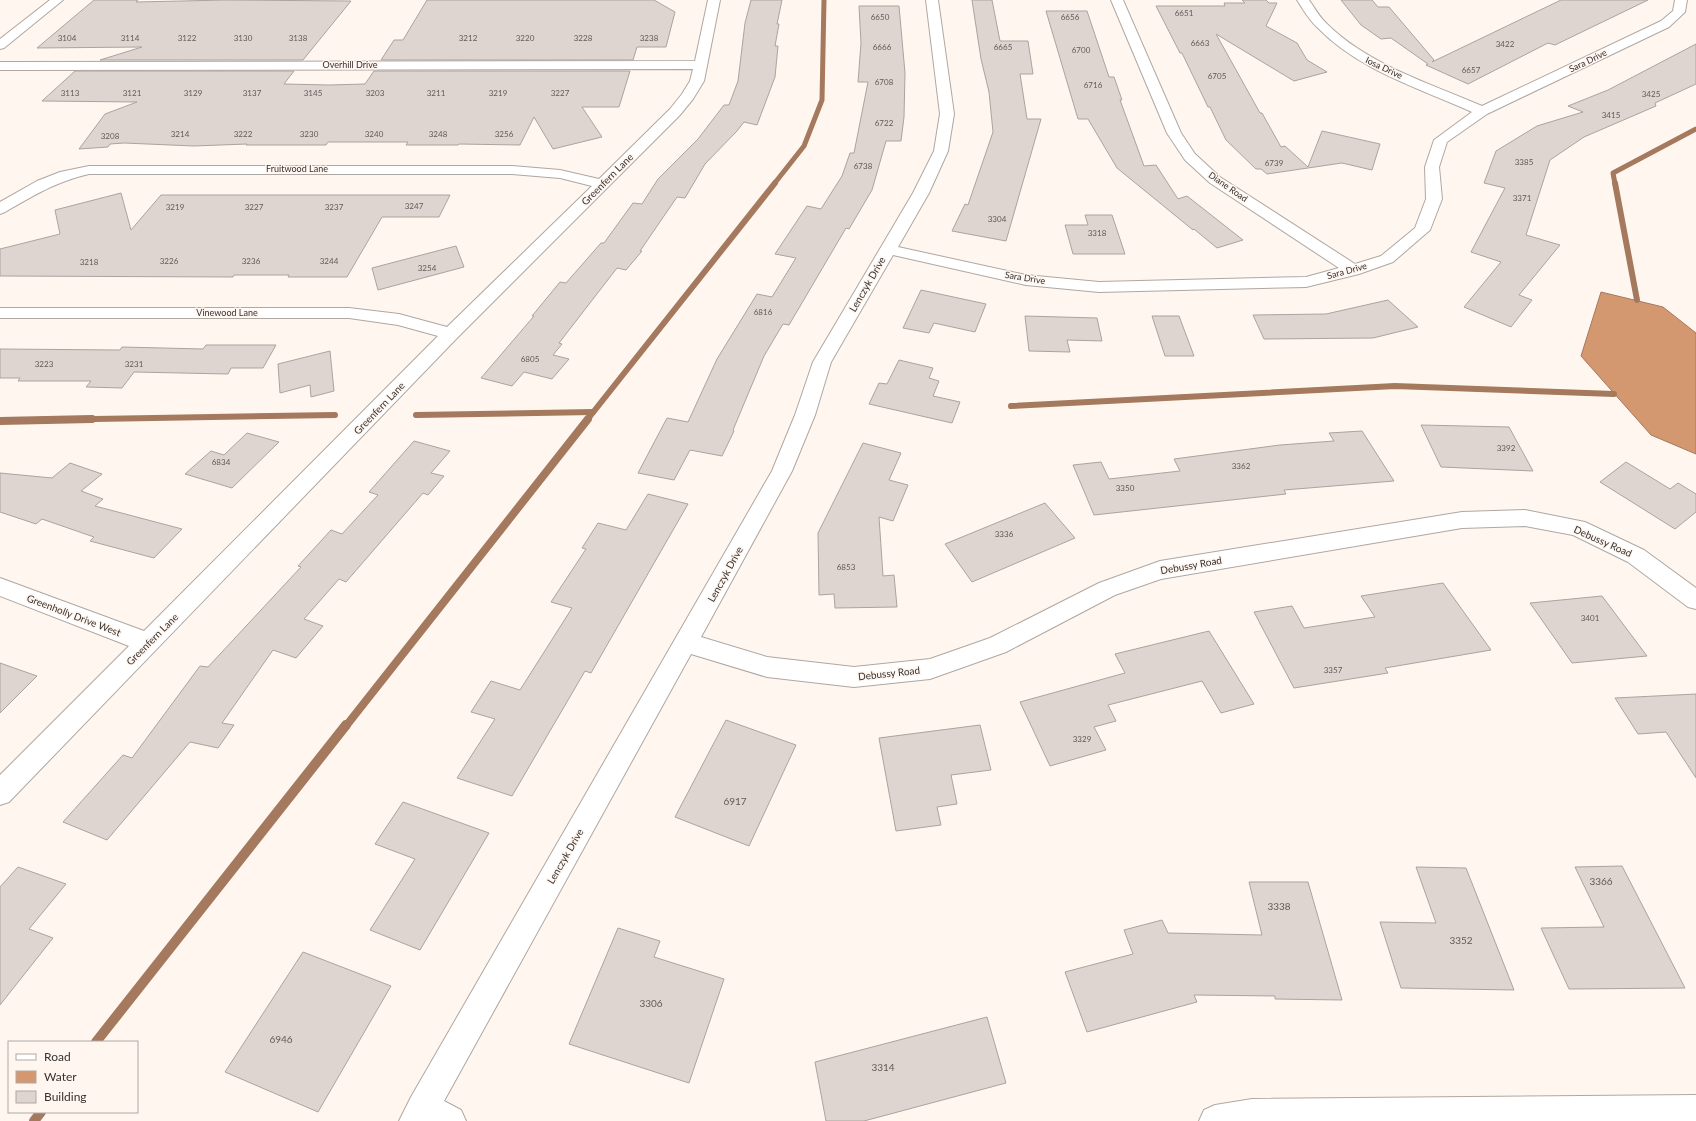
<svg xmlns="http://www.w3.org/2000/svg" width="1696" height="1121" font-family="Lato,sans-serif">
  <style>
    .water { fill: #d49871; stroke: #a5795e }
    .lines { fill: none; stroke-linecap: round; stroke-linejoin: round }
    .stream-far3 { stroke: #a5795e; stroke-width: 5 }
    .stream-far2 { stroke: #a5795e; stroke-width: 6 }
    .stream-far1 { stroke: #a5795e; stroke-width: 8 }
    .stream { stroke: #a5795e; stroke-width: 10 }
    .building { fill: #ded5d0; stroke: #aba39e }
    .street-casing { stroke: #afa7a1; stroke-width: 2 }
    .street { fill: #fff; fill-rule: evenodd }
    .labels { text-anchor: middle; stroke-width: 3; stroke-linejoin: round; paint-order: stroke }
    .number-label { font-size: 8px; fill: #605b58 }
    .far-street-label { font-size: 9px; fill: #363230; stroke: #fff6f0 }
    .street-label { font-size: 10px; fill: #363230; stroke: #fff6f0 }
    .near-number-label { font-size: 10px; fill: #605b58 }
  </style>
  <rect width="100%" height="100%" fill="#fff6f0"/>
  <polygon class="water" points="1601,292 1663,307 1696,333 1696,454 1651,435 1581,356"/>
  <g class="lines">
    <g class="stream-far3">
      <polyline points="774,184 804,146 822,100 824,0"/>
      <polyline points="1615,184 1613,173 1696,129"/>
    </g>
    <g class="stream-far2">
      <polyline points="1615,183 1637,300"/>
      <polyline points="1011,406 1395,386 1614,394"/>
      <polyline points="416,415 593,412"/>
      <polyline points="36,420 335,415"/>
      <polyline points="587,420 775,183"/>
    </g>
    <g class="stream-far1">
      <polyline points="0,421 92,419"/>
      <polyline points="346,726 588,419"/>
    </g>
    <g class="stream">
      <polyline points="96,1042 346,725"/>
      <polyline points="34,1121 41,1112"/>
    </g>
  </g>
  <g class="building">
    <polygon points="94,0 138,0 136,2 226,0 351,1 303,60 100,60 142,47 37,48"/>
    <polygon points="427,0 654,0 675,12 666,47 637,47 633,60 381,60 394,40 403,40"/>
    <polygon points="751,0 782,0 777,24 779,24 775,46 778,46 775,77 757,125 744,122 737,131 705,164 685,198 677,197 640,251 642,251 626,270 617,268 559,343 562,344 553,355 569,359 552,379 524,372 512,386 481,378 534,316 532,316 560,282 566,283 601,243 604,243 633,203 642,204 658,179 698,139 724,105 729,105 738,81 745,23"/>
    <polygon points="972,0 992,0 1000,41 1028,41 1033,74 1020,74 1027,119 1041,119 1006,241 952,231 965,204 968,205 993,132 989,92 981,59"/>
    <polygon points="1242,0 1266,0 1269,3 1277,3 1266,26 1297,43 1307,60 1327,72 1294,81 1216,34 1260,113 1262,113 1281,147 1285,146 1308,167 1322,131 1380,144 1372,170 1342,163 1267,174 1261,169 1256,169 1226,140 1210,107 1208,107 1182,53 1180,53 1156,6 1225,6 1224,3 1245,3"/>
    <polygon points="1341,0 1372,0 1378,7 1389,7 1434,60 1432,62 1561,0 1648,0 1555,45 1548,43 1468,84 1426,65 1428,64 1391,38 1381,39 1361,25"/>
    <polygon points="859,6 899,6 905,73 904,117 901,141 886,141 872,190 849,229 846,228 789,325 783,324 764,356 733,430 734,431 722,456 690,450 674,480 638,473 667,418 688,422 717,359 757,294 772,297 796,258 775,254 807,206 821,209 842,176 850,153 854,153 868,82 858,82 861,43"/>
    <polygon points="1046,11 1087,11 1109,77 1114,77 1122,100 1120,100 1144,166 1156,165 1178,199 1187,196 1243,240 1217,248 1194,229 1193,230 1117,168 1088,119 1078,119"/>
    <polygon points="1696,44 1696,84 1655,103 1656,106 1584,137 1550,160 1526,235 1560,245 1519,295 1532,300 1511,327 1464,307 1501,262 1471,252 1505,188 1484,183 1496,151 1537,126 1583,112 1568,106 1608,90"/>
    <polygon points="75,71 294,71 284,84 329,85 365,84 374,71 630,71 619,107 582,107 602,137 553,149 534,117 520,145 459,144 458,145 406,145 408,142 328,142 326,145 246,145 247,144 194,146 124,143 110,144 108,147 79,149 105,114 137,102 42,101"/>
    <polygon points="121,193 131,230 161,195 450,195 439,217 382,217 347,277 288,277 289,275 234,275 233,277 0,276 0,249 60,234 55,210"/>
    <polygon points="1085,215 1112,215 1125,254 1073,254 1065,225 1088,225"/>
    <polygon points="456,246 464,267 378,290 372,268"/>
    <polygon points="921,290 986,304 975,332 934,323 929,333 903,328"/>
    <polygon points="1388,300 1418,327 1373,338 1264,339 1253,315 1326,314"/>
    <polygon points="1025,316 1097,318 1102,341 1067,340 1070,352 1029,351"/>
    <polygon points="1152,316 1179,316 1194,356 1165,356"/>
    <polygon points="206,345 276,345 263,368 231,368 228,374 134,372 122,388 86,387 91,381 18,381 20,378 0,378 0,349 120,350 122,347 203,349"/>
    <polygon points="330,351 334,391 311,397 310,385 280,393 278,364"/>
    <polygon points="899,360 933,368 929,378 939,381 933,396 960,402 952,423 869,404 879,383 887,384"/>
    <polygon points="1421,425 1509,427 1533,471 1441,467"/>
    <polygon points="1362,431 1394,481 1284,490 1286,494 1094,515 1073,465 1101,462 1109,479 1180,471 1174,459 1280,445 1334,441 1329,433"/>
    <polygon points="247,433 279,442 232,488 185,474 211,451 224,455"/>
    <polygon points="414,441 450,451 431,473 444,476 428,495 423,493 346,582 339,579 304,619 323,626 296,658 273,650 222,723 234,725 218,748 190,742 107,840 63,822 123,755 132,758 200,666 208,667 301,567 298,566 331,530 342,534 378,495 369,492"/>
    <polygon points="863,443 901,453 889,480 908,485 893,521 879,517 883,576 894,575 897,607 835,608 834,594 819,595 818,533"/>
    <polygon points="1626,462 1670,489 1678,483 1696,494 1696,512 1675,529 1600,482"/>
    <polygon points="70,463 102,474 81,491 103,499 95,506 182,529 154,558 90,541 94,537 42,519 36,524 0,512 0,473 52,478"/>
    <polygon points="648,494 688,504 591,673 585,671 512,796 457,778 495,719 471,712 491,681 520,690 572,608 551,602 586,549 582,548 598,523 626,530"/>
    <polygon points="1045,503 1075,538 972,582 945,544"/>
    <polygon points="1443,583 1491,650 1385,668 1388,673 1294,688 1254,612 1292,606 1304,628 1375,617 1361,596"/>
    <polygon points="1602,596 1647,656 1572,663 1530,603"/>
    <polygon points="1209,631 1254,704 1221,713 1202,681 1108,705 1116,721 1094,727 1106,750 1050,766 1020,702 1125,673 1115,654"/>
    <polygon points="0,663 37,676 0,713"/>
    <polygon points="1696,694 1696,778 1666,732 1638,734 1615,698"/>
    <polygon points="726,720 796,745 749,846 675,817"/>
    <polygon points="980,725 991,770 951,775 957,804 937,807 941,825 896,831 879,738"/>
    <polygon points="403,802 489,833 420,950 370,930 415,859 375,844"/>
    <polygon points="1622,866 1685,988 1569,989 1541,928 1604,927 1575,867"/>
    <polygon points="18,867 66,884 29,929 53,938 0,1005 0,887"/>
    <polygon points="1416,867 1466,868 1514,990 1401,988 1380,922 1436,923"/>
    <polygon points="1249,882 1308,882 1342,1000 1275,999 1275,996 1194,995 1197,1002 1087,1032 1065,972 1133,954 1124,930 1162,920 1168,933 1262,935"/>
    <polygon points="618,928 660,941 654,957 724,979 689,1083 569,1044"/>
    <polygon points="303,952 391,986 318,1112 225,1072"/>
    <polygon points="987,1017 1006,1083 864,1121 826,1121 815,1062"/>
  </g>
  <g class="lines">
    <g class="street-casing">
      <g id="street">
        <polygon points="50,0 63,0 4,48 0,49 0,39"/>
        <path d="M 708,0 L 720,0 L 704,81 L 693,99 L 680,115 L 457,338 L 9,802 L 0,805 L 0,775 L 129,646 L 0,596 L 0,578 L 144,631 L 438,336 L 398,325 L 349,318 L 0,318 L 0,308 L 349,308 L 399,314 L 447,327 L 592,186 L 560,178 L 512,174 L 89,174 C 55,182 35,195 5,212 L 0,214 L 0,202 L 37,181 L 60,172 L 89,166 L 512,166 L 560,170 L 599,179 L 670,109 L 682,94 L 690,81 L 693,69 L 0,70 L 0,62 L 695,61 Z"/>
        <path d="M 926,0 L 938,0 L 954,114 L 948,151 L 929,193 L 898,247 L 1026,275 L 1099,282 L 1306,277 L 1339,268 L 1210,183 L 1185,160 L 1167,133 L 1111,0 L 1123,0 L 1181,133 L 1195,154 L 1220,177 L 1355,264 L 1381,256 L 1415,228 L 1426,199 L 1425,167 L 1434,140 L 1472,112 C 1419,88 1358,70 1317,27 C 1309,20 1303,9 1297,0 L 1309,0 C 1314,7 1319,16 1325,22 C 1366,64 1429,83 1482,106 L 1661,21 L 1673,11 L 1675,0 L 1687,0 L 1685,12 L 1669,27 L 1487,114 L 1447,142 L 1439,167 L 1442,199 L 1430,230 L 1393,262 L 1359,274 L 1306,287 L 1099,292 L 1026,285 L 893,255 L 831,362 L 815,415 L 792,471 L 701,637 L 767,657 L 854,667 L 930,659 L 990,638 L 1099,583 L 1160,561 L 1462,512 L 1525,510 L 1585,522 L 1644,550 L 1696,588 L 1696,609 L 1688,607 L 1628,562 L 1573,535 L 1525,526 L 1462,528 L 1161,579 L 1115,595 L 1006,652 L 930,679 L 854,687 L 767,677 L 691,654 L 444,1101 L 461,1110 L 466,1121 L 399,1121 L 411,1097 L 772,471 L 795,415 L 813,362 L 913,193 L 934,151 L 940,114 Z"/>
        <polygon points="1696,1095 1696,1121 1199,1121 1204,1110 1215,1105 1252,1099"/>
      </g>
    </g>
    <use href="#street" class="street"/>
  </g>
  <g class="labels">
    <g class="number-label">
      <text x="1184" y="16">6651</text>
      <text x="880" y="20">6650</text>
      <text x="1070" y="20">6656</text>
      <text x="67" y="41">3104</text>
      <text x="130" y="41">3114</text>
      <text x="187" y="41">3122</text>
      <text x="243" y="41">3130</text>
      <text x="298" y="41">3138</text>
      <text x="468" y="41">3212</text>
      <text x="525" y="41">3220</text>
      <text x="583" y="41">3228</text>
      <text x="649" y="41">3238</text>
      <text x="1200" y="46">6663</text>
      <text x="1505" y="47">3422</text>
      <text x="882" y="50">6666</text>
      <text x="1003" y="50">6665</text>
      <text x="1081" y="53">6700</text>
      <text x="1471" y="73">6657</text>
      <text x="1217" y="79">6705</text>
      <text x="884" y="85">6708</text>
      <text x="1093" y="88">6716</text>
      <text x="70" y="96">3113</text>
      <text x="132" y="96">3121</text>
      <text x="193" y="96">3129</text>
      <text x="252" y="96">3137</text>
      <text x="313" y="96">3145</text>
      <text x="375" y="96">3203</text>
      <text x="436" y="96">3211</text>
      <text x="498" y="96">3219</text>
      <text x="560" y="96">3227</text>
      <text x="1651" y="97">3425</text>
      <text x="1611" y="118">3415</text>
      <text x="884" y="126">6722</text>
      <text x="180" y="137">3214</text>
      <text x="243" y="137">3222</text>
      <text x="309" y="137">3230</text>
      <text x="374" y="137">3240</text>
      <text x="438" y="137">3248</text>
      <text x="504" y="137">3256</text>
      <text x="110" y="139">3208</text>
      <text x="1524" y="165">3385</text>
      <text x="1274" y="166">6739</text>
      <text x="863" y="169">6738</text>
      <text x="1522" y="201">3371</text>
      <text x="414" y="209">3247</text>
      <text x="175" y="210">3219</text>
      <text x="254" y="210">3227</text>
      <text x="334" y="210">3237</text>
      <text x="997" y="222">3304</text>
      <text x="1097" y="236">3318</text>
      <text x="169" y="264">3226</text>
      <text x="251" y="264">3236</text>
      <text x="329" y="264">3244</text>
      <text x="89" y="265">3218</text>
      <text x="427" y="271">3254</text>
      <text x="763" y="315">6816</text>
      <text x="530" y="362">6805</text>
      <text x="44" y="367">3223</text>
      <text x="134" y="367">3231</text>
      <text x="1506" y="451">3392</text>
      <text x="221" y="465">6834</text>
      <text x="1241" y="469">3362</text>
      <text x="1125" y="491">3350</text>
      <text x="1004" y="537">3336</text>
      <text x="846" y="570">6853</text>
      <text x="1590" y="621">3401</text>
      <text x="1333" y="673">3357</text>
      <text x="1082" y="742">3329</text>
    </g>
    <g class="far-street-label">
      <text transform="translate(1588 61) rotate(-26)" y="3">Sara Drive</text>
      <text x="350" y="68">Overhill Drive</text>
      <text transform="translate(1384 68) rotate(25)" y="3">Iosa Drive</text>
      <text x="297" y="172">Fruitwood Lane</text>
      <text transform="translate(1228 187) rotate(35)" y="3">Diane Road</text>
      <text transform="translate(1347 271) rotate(-15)" y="3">Sara Drive</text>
      <text transform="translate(1025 278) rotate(9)" y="3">Sara Drive</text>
      <text x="227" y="316">Vinewood Lane</text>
    </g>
    <g class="street-label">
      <text transform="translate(607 179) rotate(-45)" y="4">Greenfern Lane</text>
      <text transform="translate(867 284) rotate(-60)" y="4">Lenczyk Drive</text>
      <text transform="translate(379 408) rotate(-46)" y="4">Greenfern Lane</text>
      <text transform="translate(1603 541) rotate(24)" y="4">Debussy Road</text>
      <text transform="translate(1191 565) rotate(-10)" y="4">Debussy Road</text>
      <text transform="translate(725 574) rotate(-61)" y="4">Lenczyk Drive</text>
      <text transform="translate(74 615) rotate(21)" y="4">Greenholly Drive West</text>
      <text transform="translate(152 639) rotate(-45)" y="4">Greenfern Lane</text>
      <text transform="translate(889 673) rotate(-6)" y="4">Debussy Road</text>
      <text transform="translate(565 856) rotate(-60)" y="4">Lenczyk Drive</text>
    </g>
    <g class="near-number-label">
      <text x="735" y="805">6917</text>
      <text x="1601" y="885">3366</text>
      <text x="1279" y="910">3338</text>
      <text x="1461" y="944">3352</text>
      <text x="651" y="1007">3306</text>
      <text x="281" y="1043">6946</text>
      <text x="883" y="1071">3314</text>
    </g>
  </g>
  <rect x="8" y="1041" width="130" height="72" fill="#fff6f0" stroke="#afa8a3"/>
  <rect x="16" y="1054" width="20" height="6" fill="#ffffff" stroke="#afa8a3"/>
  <text x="44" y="1061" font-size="12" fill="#363230">Road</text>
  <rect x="16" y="1071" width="20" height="12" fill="#d49871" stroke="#afa8a3"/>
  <text x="44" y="1081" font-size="12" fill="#363230">Water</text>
  <rect x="16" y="1091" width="20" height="12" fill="#ded5d0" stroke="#afa8a3"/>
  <text x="44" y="1101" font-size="12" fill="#363230">Building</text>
</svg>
